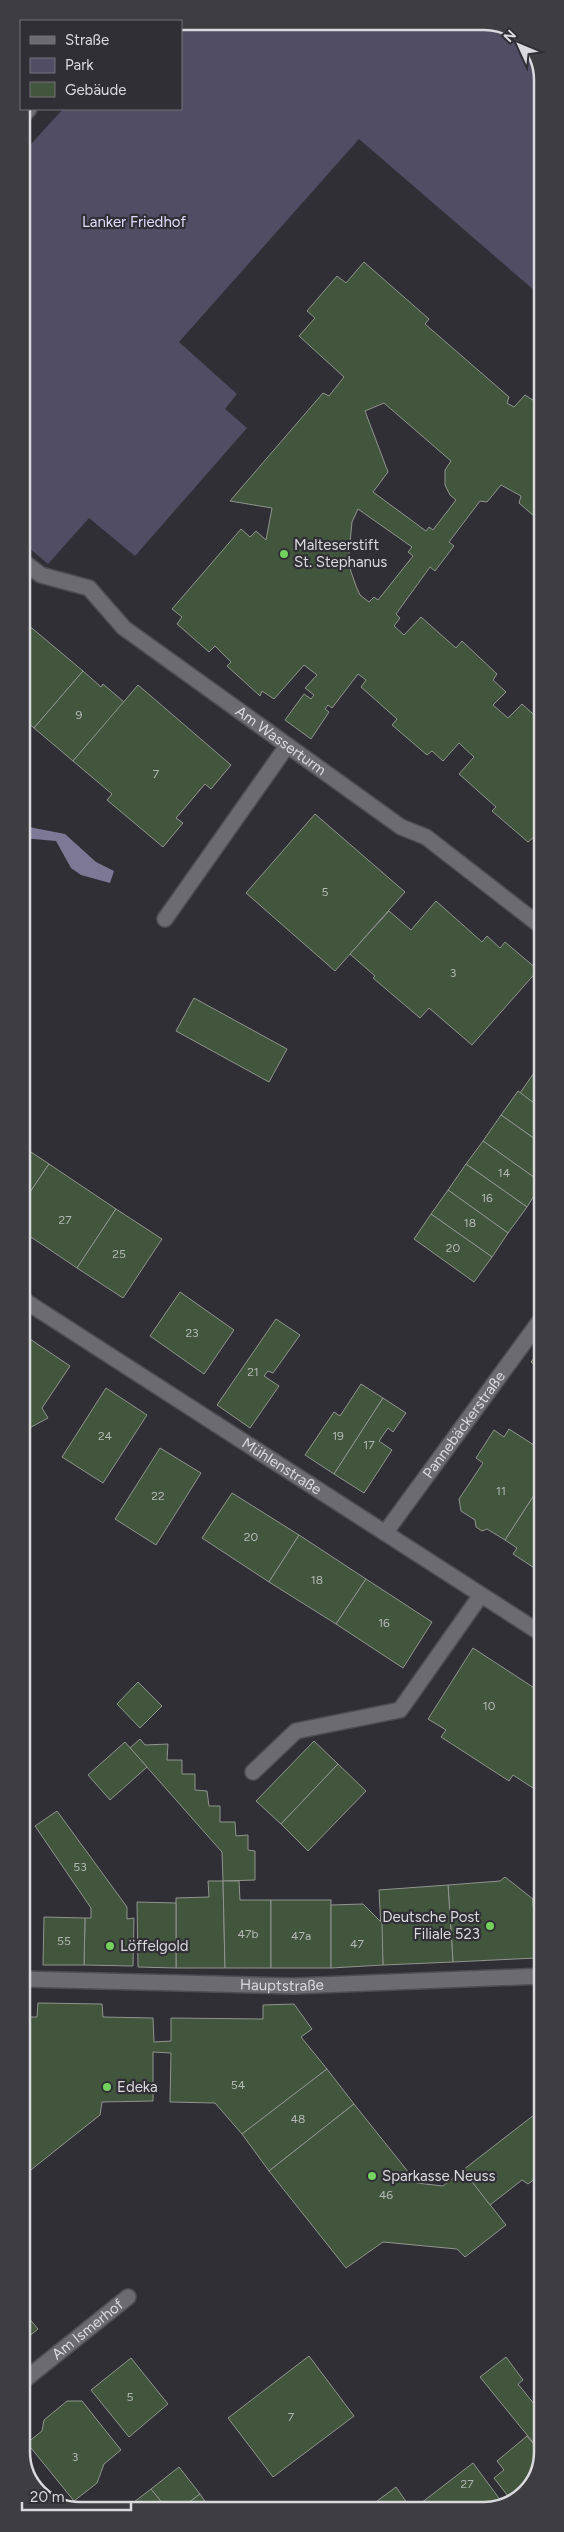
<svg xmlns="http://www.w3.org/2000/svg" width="564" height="2532" font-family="Figtree,sans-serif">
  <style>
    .green { fill: #514d65 }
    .water { fill: #7c7895 }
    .building { fill: #42553d; stroke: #90958f; fill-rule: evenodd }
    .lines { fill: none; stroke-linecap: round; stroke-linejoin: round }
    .minor-casing { stroke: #4e4d53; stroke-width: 18 }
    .minor { stroke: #6c6b72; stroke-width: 15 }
    .poi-dot { fill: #73d25d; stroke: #302f35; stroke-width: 2 }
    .labels { text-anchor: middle; stroke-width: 4.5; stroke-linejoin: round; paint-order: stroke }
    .number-label { font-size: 12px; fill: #b4b8b5 }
    .park-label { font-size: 15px; fill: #e0dbfc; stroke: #302f35 }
    .poi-label { font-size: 15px; fill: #dad9dd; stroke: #302f35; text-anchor: start }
    .street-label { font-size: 15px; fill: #dad9dd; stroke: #302f35 }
    .rim { fill: none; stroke: #dad9dd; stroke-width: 2.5 }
  </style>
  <rect width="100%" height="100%" fill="#302f35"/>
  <polygon class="green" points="181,21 491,22 525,38 542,69 542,297 359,139 179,342 237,394 225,409 247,428 135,556 89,518 48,564 21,541 21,155 63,109 181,109"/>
  <polygon class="water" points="22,820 29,827 65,834 96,862 114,871 110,883 81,875 71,868 56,841 22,838"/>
  <g class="building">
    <path d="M 364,262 L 429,319 L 425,324 L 509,397 L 507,403 L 514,407 L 525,395 L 542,406 L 542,523 L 519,503 L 521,496 L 501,485 L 487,502 L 480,501 L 449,542 L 454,546 L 435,571 L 430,567 L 396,614 L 400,618 L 394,626 L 404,635 L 421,617 L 456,648 L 462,641 L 497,674 L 493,680 L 506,692 L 493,705 L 508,718 L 522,704 L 542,722 L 542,845 L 534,837 L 528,842 L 492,811 L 496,807 L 459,774 L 474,757 L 459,743 L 443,761 L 432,751 L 427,755 L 392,725 L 397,719 L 361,687 L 366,680 L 358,674 L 332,708 L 328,705 L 325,709 L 329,712 L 311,739 L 285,720 L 304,694 L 311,699 L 314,695 L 305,688 L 317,675 L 304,665 L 274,699 L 262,691 L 260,696 L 227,666 L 231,662 L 215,646 L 209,652 L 177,624 L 182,617 L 172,609 L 241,529 L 250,537 L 256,531 L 266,540 L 272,508 L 230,501 L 323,393 L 329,396 L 344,377 L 299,336 L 315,318 L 307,311 L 337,276 L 346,283 ZM 384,403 L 451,461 L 445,470 L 445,485 L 450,495 L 456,500 L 433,530 L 429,527 L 426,531 L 373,492 L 388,472 L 365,411 ZM 358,509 L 412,547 L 408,552 L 413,556 L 378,600 L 374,597 L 369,602 L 360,595 L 356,586 L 348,563 L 352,522 Z"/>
    <polygon points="21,619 83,671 34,728 22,717"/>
    <polygon points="83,671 101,687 103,684 124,702 73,761 34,728"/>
    <polygon points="138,685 231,765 211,789 205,784 176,818 183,823 163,847 107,800 112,794 73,761"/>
    <polygon points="315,814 405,892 335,971 246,893"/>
    <polygon points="436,901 482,942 487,936 500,948 505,942 538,970 472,1045 429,1008 420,1018 373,978 375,976 350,954 389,911 411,930"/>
    <polygon points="194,998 287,1049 269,1082 176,1031"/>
    <polygon points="538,1067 542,1070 542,1109 520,1093"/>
    <polygon points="518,1091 542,1109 542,1144 501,1115"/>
    <polygon points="501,1115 542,1144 542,1183 483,1141"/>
    <polygon points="483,1141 542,1183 527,1207 466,1164"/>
    <polygon points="22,1146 49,1164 22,1204"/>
    <polygon points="49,1164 116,1209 77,1268 22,1231 22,1204"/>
    <polygon points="466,1164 527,1207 508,1233 448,1190"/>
    <polygon points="448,1190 508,1233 492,1257 431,1214"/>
    <polygon points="116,1209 162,1239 123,1298 77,1268"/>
    <polygon points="431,1214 492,1257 474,1282 414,1239"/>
    <polygon points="180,1292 234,1330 204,1374 150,1336"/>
    <polygon points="276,1319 300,1335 273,1373 268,1371 264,1376 279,1386 250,1428 217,1405"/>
    <polygon points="24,1335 70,1366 42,1408 48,1418 22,1432 22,1339"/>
    <polygon points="542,1347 542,1371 531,1362"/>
    <polygon points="361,1384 383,1398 334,1474 305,1455 334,1412 340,1416"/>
    <polygon points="106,1388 147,1415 103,1483 62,1457"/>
    <polygon points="383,1398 406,1413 393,1432 388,1428 379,1441 392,1450 364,1493 334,1474"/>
    <polygon points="509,1429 540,1449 535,1455 542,1460 542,1483 505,1540 487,1529 482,1531 476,1527 475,1520 461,1511 459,1499 483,1463 476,1458 494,1430 504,1437"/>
    <polygon points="160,1448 201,1473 156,1545 115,1519"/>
    <polygon points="542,1483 542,1573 513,1554 517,1548 505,1540"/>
    <polygon points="232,1493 299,1535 269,1582 202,1538"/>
    <polygon points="299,1535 366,1579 336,1624 269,1582"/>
    <polygon points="366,1579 432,1622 403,1668 336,1624"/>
    <polygon points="473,1648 542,1693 542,1773 533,1788 513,1775 509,1781 441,1737 446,1730 428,1719"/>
    <polygon points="138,1682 162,1706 140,1728 117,1704"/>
    <polygon points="140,1739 145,1745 168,1744 167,1760 182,1760 182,1774 195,1774 195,1790 207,1791 209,1806 220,1806 220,1822 235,1822 236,1836 248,1835 248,1850 255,1851 255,1880 223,1881 222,1852 130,1748"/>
    <polygon points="314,1741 338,1764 281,1824 256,1801"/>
    <polygon points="125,1742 147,1767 110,1800 88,1775"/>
    <polygon points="338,1764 366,1791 308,1851 281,1824"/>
    <polygon points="57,1811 127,1907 127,1919 134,1918 133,1966 84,1965 85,1918 91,1918 91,1908 35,1826"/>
    <polygon points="505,1877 533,1899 536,1958 453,1962 448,1885 500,1881"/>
    <polygon points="208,1881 223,1881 225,1968 176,1968 176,1898 209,1897"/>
    <polygon points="223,1881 239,1881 240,1900 271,1900 271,1968 225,1968"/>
    <polygon points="448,1885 453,1962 383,1965 379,1890"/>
    <polygon points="542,1898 543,1957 536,1958 533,1899"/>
    <polygon points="22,1899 26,1899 24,1967 22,1967"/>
    <rect x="271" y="1900" width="60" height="68"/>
    <polygon points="137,1902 176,1903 176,1968 138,1967"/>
    <polygon points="363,1904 382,1923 383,1965 331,1968 331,1905"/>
    <polygon points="44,1917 85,1918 84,1965 43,1965"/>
    <polygon points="38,2003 102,2004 103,2017 153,2018 154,2042 171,2041 171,2018 263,2019 263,2005 294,2004 312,2029 301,2037 327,2069 242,2134 215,2103 170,2102 171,2053 153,2052 153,2101 102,2102 100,2115 22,2177 22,2017 37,2017"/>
    <polygon points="327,2069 354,2104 269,2171 242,2134"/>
    <polygon points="354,2104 417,2183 443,2186 463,2170 506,2225 465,2257 457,2249 383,2242 346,2268 269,2171"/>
    <polygon points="543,2108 543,2173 528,2184 522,2180 490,2205 463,2170"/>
    <polygon points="22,2310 38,2329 22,2342"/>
    <polygon points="309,2356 354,2416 273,2477 228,2418"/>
    <polygon points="506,2357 523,2380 518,2384 543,2415 543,2449 540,2451 480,2377"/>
    <polygon points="131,2358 168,2404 129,2437 91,2390"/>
    <polygon points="67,2401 82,2401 121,2450 104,2464 97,2483 74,2501 27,2443 42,2431 44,2420"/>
    <polygon points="527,2436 542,2454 528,2490 511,2500 494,2478 504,2470 497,2461"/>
    <polygon points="473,2463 504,2505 495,2510 412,2510"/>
    <polygon points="179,2467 200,2494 179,2510 168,2510 151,2489"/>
    <polygon points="396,2487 412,2510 365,2510"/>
    <polygon points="151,2489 168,2510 140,2510 134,2502"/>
    <polygon points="200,2494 211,2510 179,2510"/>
  </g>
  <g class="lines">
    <g class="minor-casing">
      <g id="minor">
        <polyline points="21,118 29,109"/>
        <path id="s1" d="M 21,560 L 41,575 L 89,588 L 124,628 L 401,827 L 426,837 L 542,927"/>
        <polyline points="165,919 287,746"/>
        <path id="s2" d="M 22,1299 L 542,1634"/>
        <path id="s3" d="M 385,1533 L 542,1318"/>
        <polyline points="253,1772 296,1731 400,1710 481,1595"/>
        <path id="s4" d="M 22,1979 L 294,1986 L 543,1976"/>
        <path id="s5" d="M 22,2382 L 128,2297"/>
      </g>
    </g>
    <use href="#minor" class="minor"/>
  </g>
  <g class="poi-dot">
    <circle cx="284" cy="554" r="5"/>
    <circle cx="490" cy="1926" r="5"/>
    <circle cx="110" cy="1946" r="5"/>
    <circle cx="107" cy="2087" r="5"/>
    <circle cx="372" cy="2176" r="5"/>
  </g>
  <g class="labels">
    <g class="number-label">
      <text x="79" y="719">9</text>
      <text x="156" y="778">7</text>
      <text x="325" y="896">5</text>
      <text x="453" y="977">3</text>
      <text x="504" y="1177">14</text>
      <text x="487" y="1202">16</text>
      <text x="65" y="1224">27</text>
      <text x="470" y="1227">18</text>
      <text x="453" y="1252">20</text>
      <text x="119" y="1258">25</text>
      <text x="192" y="1337">23</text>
      <text x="253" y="1376">21</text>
      <text x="105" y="1440">24</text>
      <text x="338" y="1440">19</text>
      <text x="369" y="1449">17</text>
      <text x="501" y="1495">11</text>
      <text x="158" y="1500">22</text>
      <text x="251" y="1541">20</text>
      <text x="317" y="1584">18</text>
      <text x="384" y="1627">16</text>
      <text x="489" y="1710">10</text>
      <text x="80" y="1871">53</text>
      <text x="248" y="1938">47b</text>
      <text x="301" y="1940">47a</text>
      <text x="64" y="1945">55</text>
      <text x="357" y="1948">47</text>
      <text x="238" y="2089">54</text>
      <text x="298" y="2123">48</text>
      <text x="386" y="2199">46</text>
      <text x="130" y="2401">5</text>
      <text x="291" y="2421">7</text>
      <text x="75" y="2461">3</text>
      <text x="467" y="2488">27</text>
    </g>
    <g class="park-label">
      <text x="134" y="227">Lanker Friedhof</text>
    </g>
    <g class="poi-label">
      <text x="294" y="550">Malteserstift<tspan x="294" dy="17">St. Stephanus</tspan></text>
      <text x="480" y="1922" text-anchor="end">Deutsche Post<tspan x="480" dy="17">Filiale 523</tspan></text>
      <text x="120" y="1951">Löffelgold</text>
      <text x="117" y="2092">Edeka</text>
      <text x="382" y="2181">Sparkasse Neuss</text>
    </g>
    <g class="street-label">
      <text dy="5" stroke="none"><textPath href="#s1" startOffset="321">Am Wasserturm</textPath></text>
      <text dy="5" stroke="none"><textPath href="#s3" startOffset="134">Pannebäckerstraße</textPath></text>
      <text dy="5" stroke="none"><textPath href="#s2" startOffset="309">Mühlenstraße</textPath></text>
      <text dy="5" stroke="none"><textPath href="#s4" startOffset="260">Hauptstraße</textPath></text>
      <text dy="5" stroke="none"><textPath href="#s5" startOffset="84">Am Ismerhof</textPath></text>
    </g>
  </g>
  <path d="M0 0H564V2532H0ZM80 30H484A50 50 0 0 1 534 80V2452A50 50 0 0 1 484 2502H80A50 50 0 0 1 30 2452V80A50 50 0 0 1 80 30Z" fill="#3e3d42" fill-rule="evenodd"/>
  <path class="rim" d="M80 30H484A50 50 0 0 1 534 80V2452A50 50 0 0 1 484 2502H80A50 50 0 0 1 30 2452V80A50 50 0 0 1 80 30Z"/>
  <rect x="20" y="20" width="162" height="90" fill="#302f35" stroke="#747378"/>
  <rect x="30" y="36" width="25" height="8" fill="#6c6b72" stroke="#747378"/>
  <text x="65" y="45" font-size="15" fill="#dad9dd">Straße</text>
  <rect x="30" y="58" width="25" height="15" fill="#514d65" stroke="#747378"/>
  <text x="65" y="70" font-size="15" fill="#dad9dd">Park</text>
  <rect x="30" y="82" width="25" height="15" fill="#42553d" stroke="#747378"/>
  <text x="65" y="95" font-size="15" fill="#dad9dd">Gebäude</text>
  <g transform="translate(519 45) rotate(314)" stroke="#302f35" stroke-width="4" paint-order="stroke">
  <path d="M0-4L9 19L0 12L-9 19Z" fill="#dad9dd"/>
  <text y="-8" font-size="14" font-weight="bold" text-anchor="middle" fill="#dad9dd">N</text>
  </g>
  <path d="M22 2502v8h109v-8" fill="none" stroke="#dad9dd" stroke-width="2.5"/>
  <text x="30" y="2502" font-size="15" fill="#dad9dd" stroke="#302f35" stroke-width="4" paint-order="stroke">20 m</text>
</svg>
